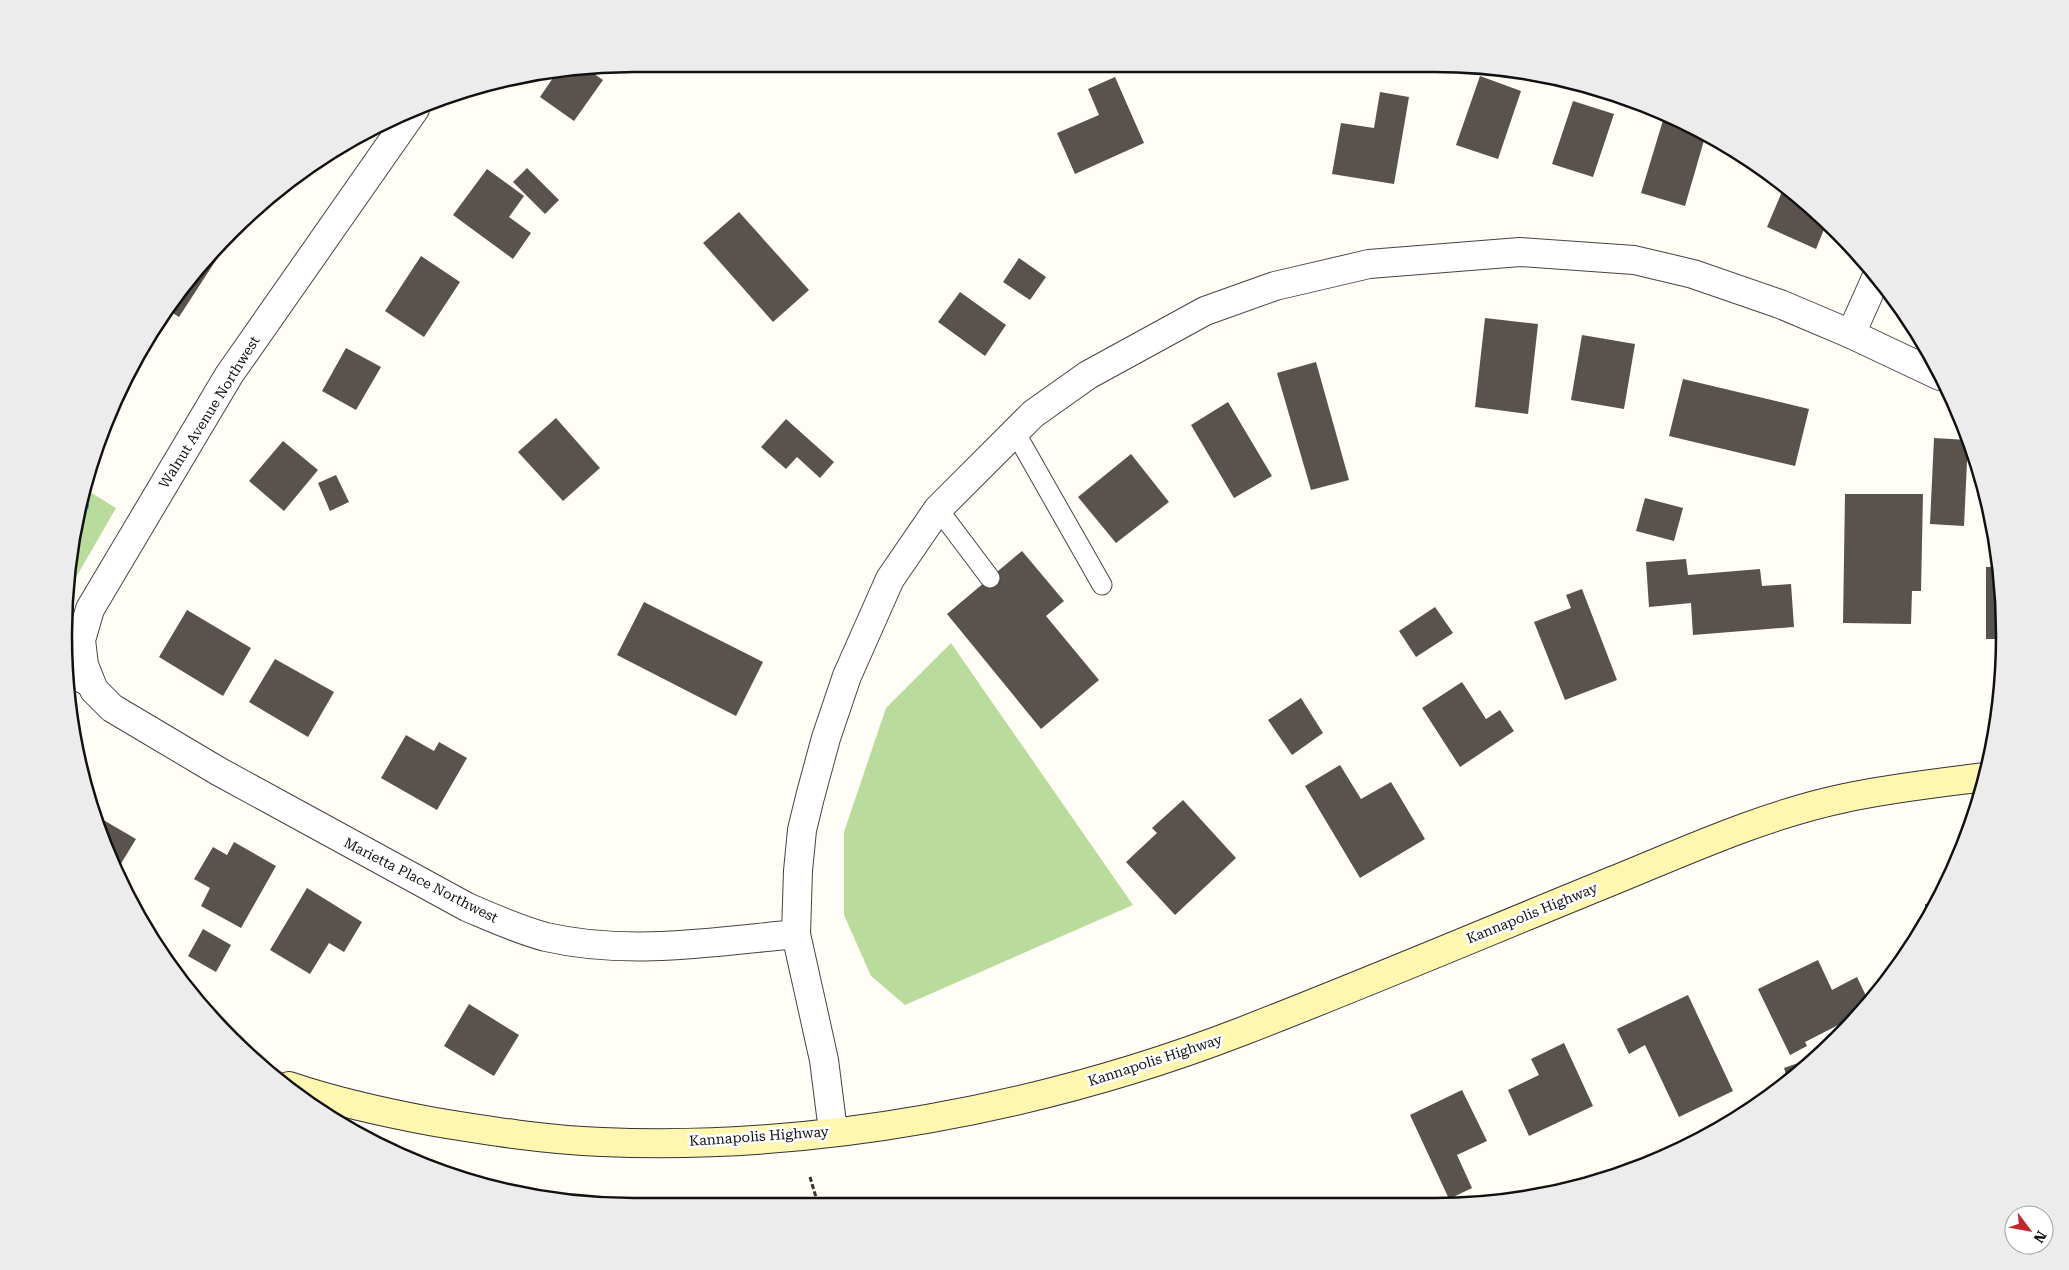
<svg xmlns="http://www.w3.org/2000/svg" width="2069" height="1270" font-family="'Roboto Serif',serif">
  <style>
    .forest { fill: #b9dc9c }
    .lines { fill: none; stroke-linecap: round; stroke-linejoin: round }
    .stream { stroke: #3f96cf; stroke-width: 10 }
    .building { fill: #5a524d }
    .lane-casing { stroke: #444; stroke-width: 21 }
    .street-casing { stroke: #444; stroke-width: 30 }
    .secondary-casing { stroke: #333; stroke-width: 30 }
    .path { stroke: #333; stroke-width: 3; stroke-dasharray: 5 2.5; stroke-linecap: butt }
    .lane { stroke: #fff; stroke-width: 19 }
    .street { stroke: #fff; stroke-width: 28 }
    .secondary { stroke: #fff6b0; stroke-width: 28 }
    .labels { text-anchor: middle; stroke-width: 5; stroke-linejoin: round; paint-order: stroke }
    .street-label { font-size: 14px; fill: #111; stroke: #fff }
    .rim { fill: none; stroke: #111; stroke-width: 2.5 }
  </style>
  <rect width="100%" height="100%" fill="#fffdf5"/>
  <g class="forest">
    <polygon points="85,489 116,508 67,593 69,560"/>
    <polygon points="951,643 1133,905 905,1005 871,976 844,915 844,832 886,708"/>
  </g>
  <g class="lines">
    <polyline class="stream" points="82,505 84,506"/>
  </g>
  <g class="building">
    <polygon points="559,69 587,69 603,80 574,121 540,97"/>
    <polygon points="1480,76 1521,91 1498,159 1456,145"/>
    <polygon points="1115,77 1144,143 1075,174 1057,133 1099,115 1088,89"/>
    <polygon points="1380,92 1409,97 1394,184 1332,174 1341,123 1374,128"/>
    <polygon points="1573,101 1614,114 1593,177 1552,164"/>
    <polygon points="1664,117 1705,137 1685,206 1641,193"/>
    <polygon points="527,168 559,200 545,214 513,182"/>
    <polygon points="487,169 524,196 509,217 531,233 513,259 453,215"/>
    <polygon points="1784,187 1827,222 1816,249 1767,227"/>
    <polygon points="739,212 809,290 773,322 703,243"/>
    <polygon points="214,255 218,257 179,317 168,310 182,287"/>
    <polygon points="421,256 460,282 424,337 385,311"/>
    <polygon points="1019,258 1046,277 1030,300 1003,282"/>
    <polygon points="960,292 1006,325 985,356 938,322"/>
    <polygon points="1485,318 1538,324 1528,414 1475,407"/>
    <polygon points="1582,335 1635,344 1624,409 1571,400"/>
    <polygon points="346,348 381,367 356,410 322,391"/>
    <polygon points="1316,362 1349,480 1311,490 1277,373"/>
    <polygon points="1683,379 1809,409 1795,466 1669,436"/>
    <polygon points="1228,402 1272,476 1234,498 1191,425"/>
    <polygon points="556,418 600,468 563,501 518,452"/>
    <polygon points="786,419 834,462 820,478 797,457 786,469 761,447"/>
    <polygon points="1934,438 1968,440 1964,526 1930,524"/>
    <polygon points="283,441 318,470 284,511 249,481"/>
    <polygon points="1131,454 1169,502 1116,543 1078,497"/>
    <polygon points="336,475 349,502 330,511 318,483"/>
    <polygon points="1845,494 1923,494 1921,591 1912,591 1911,624 1843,623"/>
    <polygon points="1645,498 1683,508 1674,541 1636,531"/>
    <polygon points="1022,551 1064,601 1046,616 1099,680 1041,729 947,614"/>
    <polygon points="1686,559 1688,575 1760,569 1762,586 1791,584 1794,627 1693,635 1691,603 1649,607 1646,562"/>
    <polygon points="1986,567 1999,567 2005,639 1986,639"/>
    <polygon points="1582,589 1617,680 1565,700 1534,622 1571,608 1566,595"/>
    <polygon points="644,602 763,662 736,716 617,655"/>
    <polygon points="1435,607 1453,633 1416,657 1399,631"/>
    <polygon points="187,610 251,648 223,696 159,657"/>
    <polygon points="275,659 334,692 308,737 249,702"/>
    <polygon points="1462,682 1486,719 1500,710 1514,731 1460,767 1422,708"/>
    <polygon points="1301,698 1323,733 1292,755 1268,720"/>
    <polygon points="406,735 434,751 439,742 467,758 437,810 381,778"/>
    <polygon points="1340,765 1361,799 1391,782 1425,839 1360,878 1305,786"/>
    <polygon points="1183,800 1236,858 1175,915 1126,862 1157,833 1152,828"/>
    <polygon points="93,814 136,839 117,870 94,819"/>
    <polygon points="234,842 276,866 241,928 201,906 210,888 194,879 213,847 227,855"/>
    <polygon points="307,888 362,922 344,952 329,943 310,974 270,950"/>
    <polygon points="1925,904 1935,904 1925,922"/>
    <polygon points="203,929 231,945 216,972 188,956"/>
    <polygon points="1818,960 1832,990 1857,977 1868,1000 1850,1019 1805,1042 1807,1046 1790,1055 1758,989"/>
    <polygon points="1688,995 1733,1091 1679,1117 1645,1045 1629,1054 1617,1029"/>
    <polygon points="469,1004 519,1035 494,1076 444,1046"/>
    <polygon points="1564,1043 1593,1106 1529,1136 1508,1090 1539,1075 1531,1059"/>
    <polygon points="1818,1056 1811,1064 1788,1081 1784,1068"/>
    <polygon points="1462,1090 1487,1141 1457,1155 1472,1188 1449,1199 1410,1115"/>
  </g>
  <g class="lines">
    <g class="lane-casing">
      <g id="lane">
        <polyline points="1015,432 1102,585"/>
        <polyline points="938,509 990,578"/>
        <polyline points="68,676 94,690"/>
      </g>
    </g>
    <g class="street-casing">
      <g id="street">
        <path d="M 415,109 L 229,375 L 90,609 L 81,640 L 84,665 L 94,690 L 112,708 L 218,771 L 467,907 C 493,918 519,930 546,937 C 628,956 713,942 796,934"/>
        <polyline points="1851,334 1876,278"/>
        <polyline points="833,1131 824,1060 796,934 798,871 802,830 810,797 826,738 847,676 890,579 938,509 1033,414 1088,375 1205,311 1275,286 1369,264 1520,252 1634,260 1693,274 1780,304 1851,334 1940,376"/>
      </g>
    </g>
    <g class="secondary-casing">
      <path id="secondary" d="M 289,1086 C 336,1102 386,1113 435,1122 C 490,1131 546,1140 602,1142 C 816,1151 1044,1108 1243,1031 C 1367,983 1489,931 1612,881 C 1688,850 1764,815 1845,798 C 1891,788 1938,783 1985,777"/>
    </g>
    <polyline class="path" points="810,1177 818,1204"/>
    <use href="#lane" class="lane"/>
    <use href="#street" class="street"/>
    <use href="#secondary" class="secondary"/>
  </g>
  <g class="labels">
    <g class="street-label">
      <text transform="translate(209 412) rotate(-58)" y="5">Walnut Avenue Northwest</text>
      <text transform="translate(421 880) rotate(27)" y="5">Marietta Place Northwest</text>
      <text transform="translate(1532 913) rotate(-22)" y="5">Kannapolis Highway</text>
      <text transform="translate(1155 1060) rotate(-18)" y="5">Kannapolis Highway</text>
      <text transform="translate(759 1136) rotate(-4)" y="5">Kannapolis Highway</text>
    </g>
  </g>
  <path d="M0 0H2069V1270H0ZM634 72H1434A562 562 0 0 1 1996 634V636A562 562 0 0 1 1434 1198H634A562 562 0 0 1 72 636V634A562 562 0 0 1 634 72Z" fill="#ececec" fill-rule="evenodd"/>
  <path class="rim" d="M634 72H1434A562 562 0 0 1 1996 634V636A562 562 0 0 1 1434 1198H634A562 562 0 0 1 72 636V634A562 562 0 0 1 634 72Z"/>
  <g transform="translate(2029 1230) rotate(122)"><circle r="24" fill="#ffffff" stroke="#a0a0a0"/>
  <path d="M0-4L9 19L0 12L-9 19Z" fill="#c4262e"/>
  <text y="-8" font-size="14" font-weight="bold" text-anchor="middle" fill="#111111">N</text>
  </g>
</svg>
